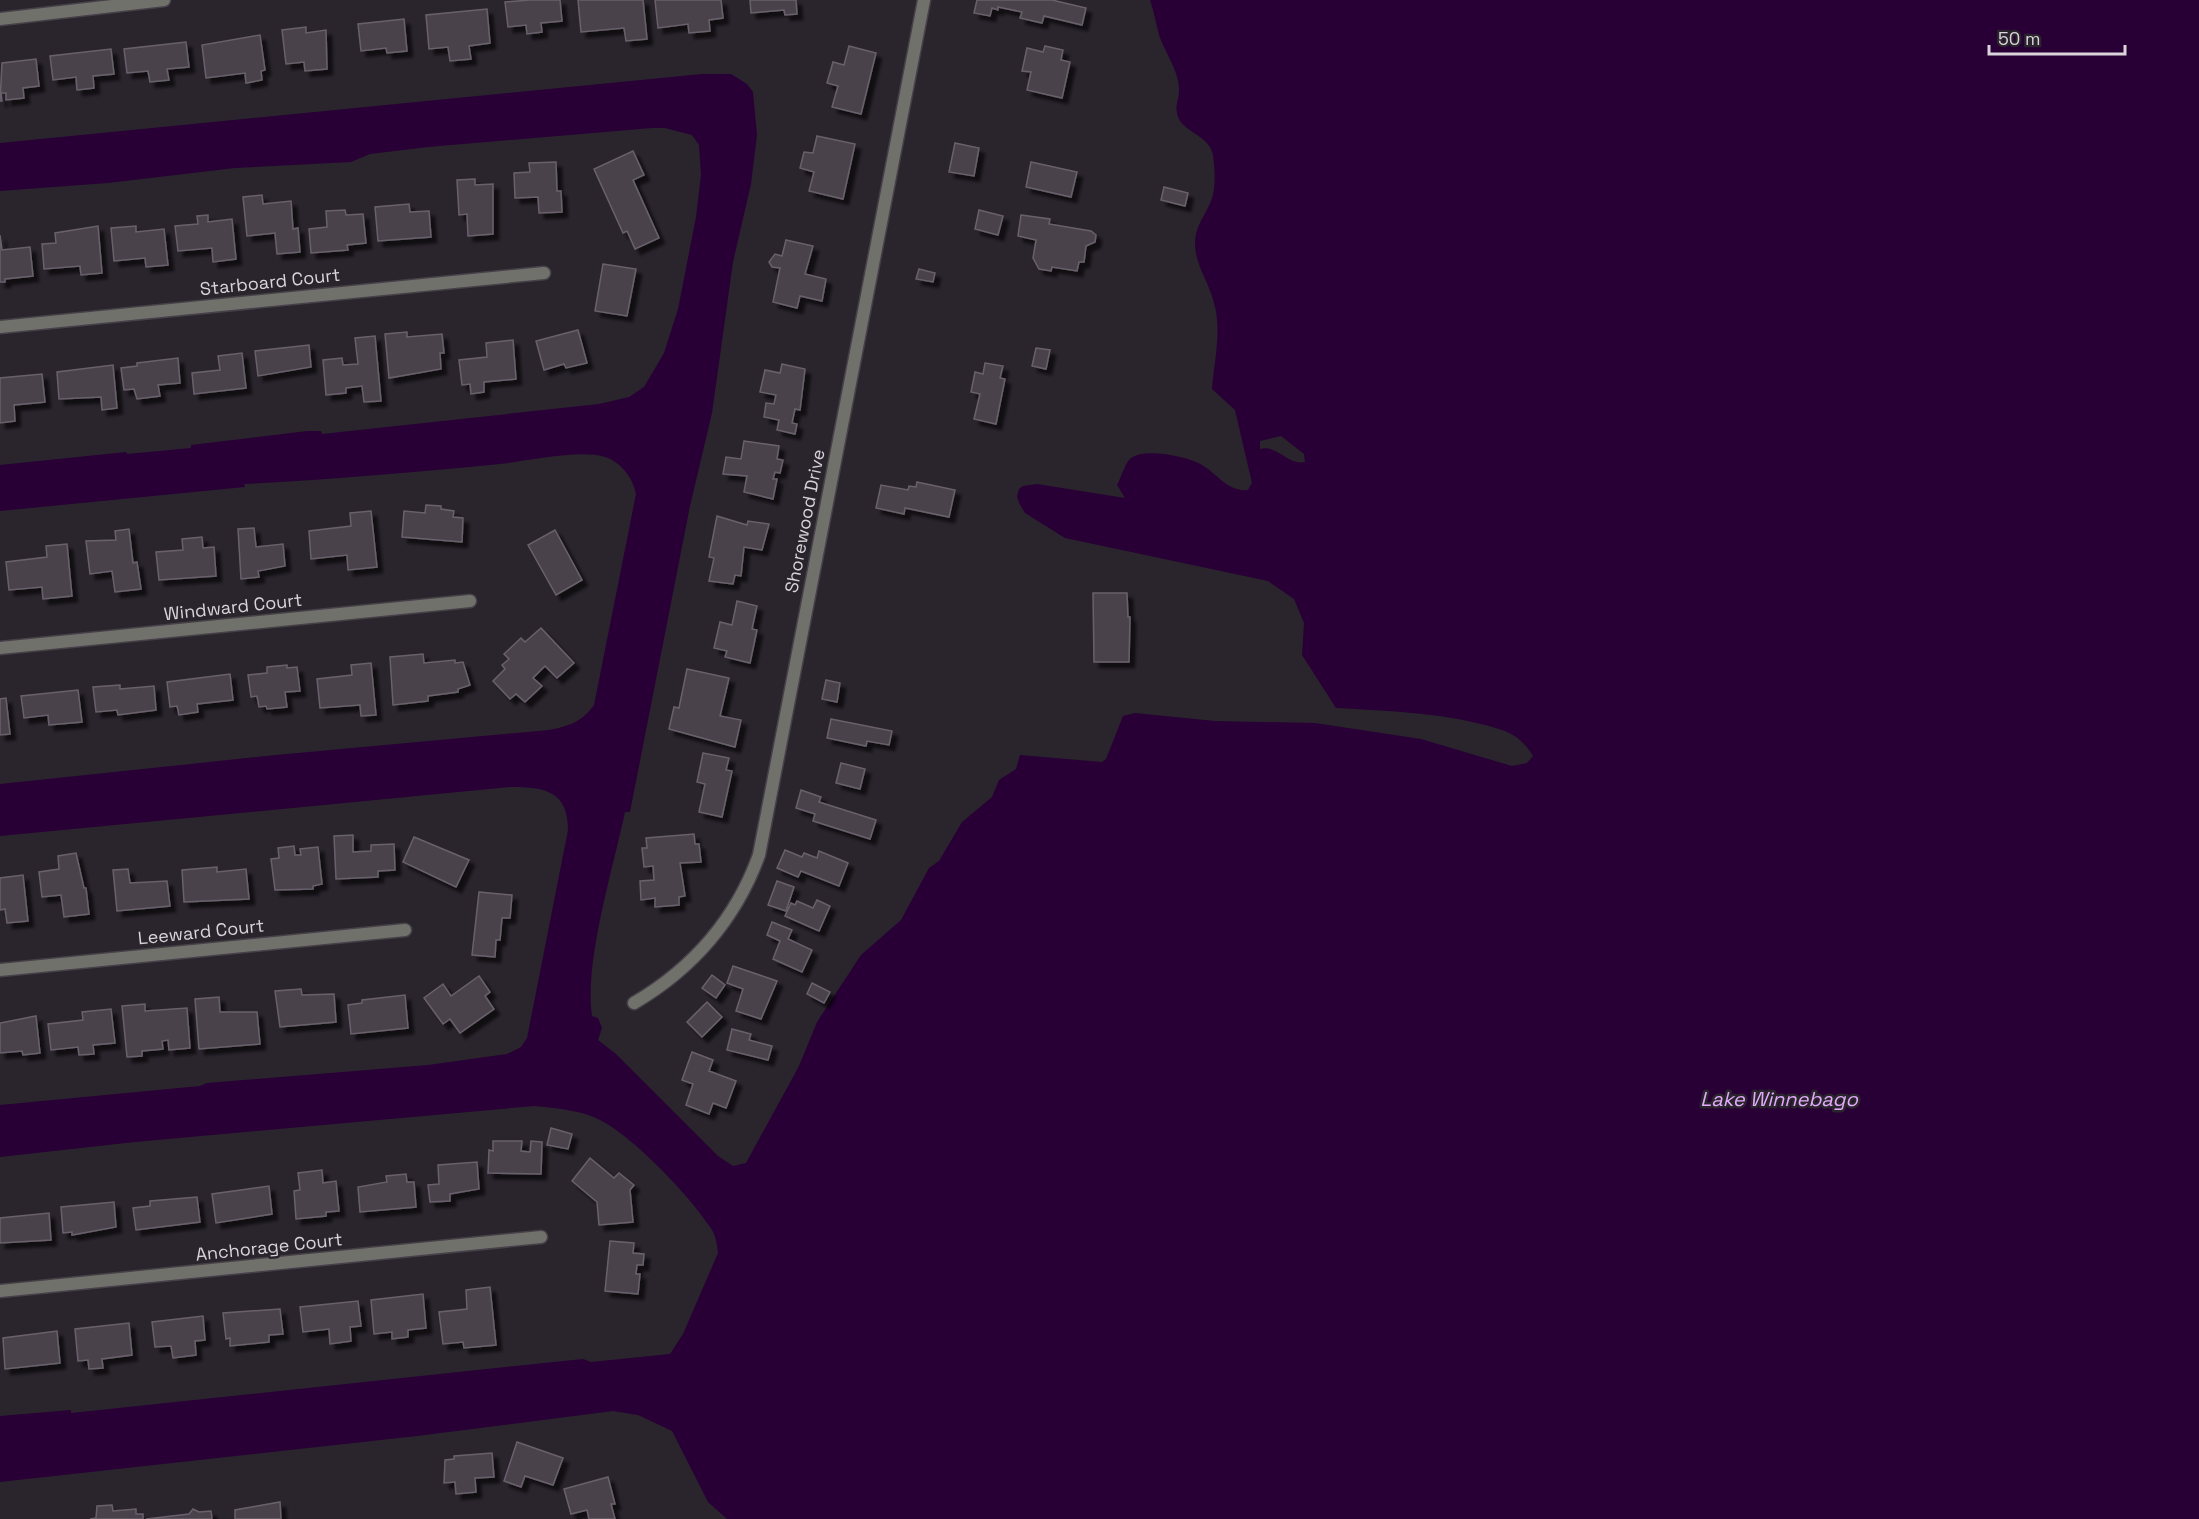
<svg xmlns="http://www.w3.org/2000/svg" width="2199" height="1519" font-family="'Space Grotesk',sans-serif">
  <style>
    .water { fill: #280036; fill-rule: evenodd }
    .building { fill: #49424c; stroke: #69616c; stroke-width: 1.5; filter: url(#shadow) }
    .lines { fill: none; stroke-linecap: round; stroke-linejoin: round }
    .street-casing { stroke: #464049; stroke-width: 15 }
    .street { stroke: #71716b; stroke-width: 12 }
    .labels { text-anchor: middle; stroke-width: 5; stroke-linejoin: round; paint-order: stroke }
    .street-label { font-size: 18px; fill: #d8d4da; stroke: #2a242d }
    .water-label { font-size: 20px; font-style: italic; fill: #e3aafb; stroke: #2a242d }
  </style>
  <defs>
    <filter id="shadow"><feDropShadow dx="5.5" dy="5.5" stdDeviation="1.5" flood-color="#0009"/></filter>
  </defs>
  <rect width="100%" height="100%" fill="#2a242d"/>
  <path class="water" d="M 1150,0 L 2199,0 L 2199,1519 L 727,1519 L 708,1502 L 672,1431 L 638,1415 L 613,1411 L 417,1436 L 0,1482 L 0,1416 L 71,1410 L 71,1413 L 544,1363 L 583,1359 L 591,1362 L 670,1354 L 683,1334 L 718,1253 C 717,1244 716,1235 710,1227 C 690,1196 634,1138 602,1121 C 582,1110 556,1108 534,1106 L 135,1142 L 0,1157 L 0,1105 L 200,1086 L 207,1083 L 428,1065 L 507,1054 L 521,1047 L 527,1038 L 568,830 C 568,791 545,787 511,787 L 0,836 L 0,784 L 276,755 L 549,730 C 569,726 582,722 594,705 L 636,494 C 633,478 621,462 605,457 C 580,449 527,461 500,464 C 415,472 330,480 244,484 L 245,487 L 0,511 L 0,465 L 126,452 L 127,454 L 191,448 L 191,445 L 307,431 L 321,431 L 322,434 L 599,404 L 629,397 L 644,387 L 664,353 L 678,309 L 696,217 L 701,175 L 699,145 L 692,135 L 665,128 L 652,128 L 428,147 L 370,154 L 351,162 L 235,168 L 108,183 L 0,191 L 0,143 L 702,74 L 731,74 L 747,84 L 753,92 L 757,135 L 751,184 L 733,262 L 712,413 L 690,506 L 630,812 L 625,812 C 613,869 584,962 592,1016 L 598,1018 L 602,1028 L 598,1040 L 616,1054 L 718,1156 L 733,1166 L 746,1163 L 799,1066 L 817,1022 L 861,955 L 901,920 L 929,868 L 939,861 L 962,822 L 992,797 L 999,780 L 1016,769 L 1020,755 L 1102,762 L 1106,759 L 1123,716 L 1135,713 L 1215,721 L 1315,723 L 1421,739 L 1512,766 L 1527,763 L 1533,756 C 1526,744 1515,734 1502,730 C 1451,713 1389,711 1336,708 L 1302,655 L 1304,623 L 1294,599 L 1268,581 L 1065,538 L 1025,513 L 1019,503 L 1017,496 L 1019,489 L 1023,486 L 1037,484 L 1125,498 L 1117,485 C 1121,478 1124,466 1129,460 C 1141,447 1182,456 1196,462 C 1216,470 1225,492 1248,490 L 1252,483 L 1235,410 L 1212,389 C 1214,362 1222,330 1214,303 C 1209,282 1195,265 1195,243 C 1195,226 1205,216 1211,201 C 1216,190 1215,168 1213,156 C 1211,136 1184,133 1178,117 C 1174,106 1179,101 1179,91 C 1180,72 1165,53 1159,35 C 1156,23 1154,12 1150,0 ZM 1281,436 L 1304,454 L 1305,462 C 1288,466 1277,444 1260,449 L 1260,441 Z"/>
  <g class="building">
    <polygon points="530,0 560,0 562,21 541,23 542,32 527,34 526,25 508,27 505,2"/>
    <polygon points="578,0 643,0 647,39 626,41 624,28 581,32"/>
    <polygon points="655,0 721,0 723,18 709,20 710,31 689,33 688,24 658,28"/>
    <polygon points="750,0 796,0 797,14 785,15 784,10 751,13"/>
    <polygon points="977,0 1052,0 1086,8 1082,25 1044,16 1042,23 1020,18 1022,12 998,7 998,10 992,8 990,16 974,13"/>
    <polygon points="487,9 490,43 469,46 471,59 450,61 448,47 429,49 426,15"/>
    <polygon points="404,19 407,51 387,53 386,48 361,51 358,24"/>
    <polygon points="306,27 306,33 326,30 327,69 305,71 304,62 286,64 282,30"/>
    <polygon points="260,35 265,70 261,71 262,80 246,83 245,73 206,78 202,45"/>
    <polygon points="186,42 189,67 167,69 169,80 150,82 148,71 127,73 124,49"/>
    <polygon points="849,46 876,53 861,114 832,107 838,86 827,83 833,62 844,65"/>
    <polygon points="1045,46 1063,50 1061,60 1070,62 1062,98 1027,90 1031,72 1022,71 1027,48 1043,52"/>
    <polygon points="111,49 114,74 93,76 94,88 77,90 76,77 53,80 50,56"/>
    <polygon points="36,59 39,86 23,88 24,98 6,100 6,93 1,93 2,101 0,101 2,63"/>
    <polygon points="817,136 855,144 843,199 809,191 814,172 800,168 804,152 813,153"/>
    <polygon points="955,143 979,148 974,176 949,172"/>
    <polygon points="633,151 644,175 633,180 659,238 635,249 627,231 623,233 594,169"/>
    <polygon points="556,162 557,191 561,191 562,212 539,213 538,197 515,198 514,173 530,172 529,163"/>
    <polygon points="1031,162 1077,172 1071,197 1026,187"/>
    <polygon points="475,179 475,185 493,184 493,234 468,236 467,214 459,215 457,180"/>
    <polygon points="1164,187 1188,193 1185,206 1161,200"/>
    <polygon points="262,195 263,204 291,201 293,229 298,228 300,252 277,254 275,233 247,236 243,197"/>
    <polygon points="409,204 410,212 429,211 431,237 378,241 375,207"/>
    <polygon points="345,210 346,215 363,214 366,243 347,245 348,250 311,253 309,229 327,227 326,211"/>
    <polygon points="979,210 1003,216 998,235 975,229"/>
    <polygon points="208,215 208,222 232,219 236,259 213,262 212,248 178,251 175,226 198,224 197,216"/>
    <polygon points="1021,215 1050,219 1049,224 1091,231 1096,235 1095,242 1086,246 1084,262 1079,262 1077,271 1052,267 1051,271 1039,269 1033,258 1036,240 1018,236"/>
    <polygon points="98,226 102,273 81,275 80,266 44,269 42,244 56,243 55,233"/>
    <polygon points="136,226 136,232 164,229 168,265 146,267 145,258 114,261 111,228"/>
    <polygon points="0,235 2,250 30,247 33,276 5,279 5,282 0,282"/>
    <polygon points="786,240 813,246 805,274 826,279 822,301 800,296 797,308 773,302 780,268 772,267 769,262 775,254 782,256"/>
    <polygon points="603,264 636,269 627,316 595,311"/>
    <polygon points="919,269 935,273 933,282 916,279"/>
    <polygon points="578,330 587,363 566,368 564,364 544,370 536,341"/>
    <polygon points="407,332 407,337 442,334 444,353 440,353 441,369 389,378 385,334"/>
    <polygon points="375,336 381,401 364,402 362,386 346,388 346,393 326,395 323,360 342,358 343,365 358,364 355,338"/>
    <polygon points="513,340 516,379 484,382 484,392 471,394 470,384 462,385 459,360 487,357 486,343"/>
    <polygon points="309,345 311,367 258,376 255,351"/>
    <polygon points="1036,348 1050,350 1046,369 1032,366"/>
    <polygon points="242,353 246,388 194,394 192,373 220,370 218,356"/>
    <polygon points="178,358 180,383 158,385 160,396 137,399 134,389 124,390 121,368 137,366 137,363"/>
    <polygon points="985,363 1003,366 1000,378 1005,379 996,424 974,419 980,394 971,392 975,372 983,374"/>
    <polygon points="782,364 805,369 800,410 795,409 792,423 797,424 795,434 777,430 779,420 764,417 766,403 774,404 776,395 760,392 765,370 780,373"/>
    <polygon points="113,365 117,408 102,410 101,397 59,399 57,372"/>
    <polygon points="42,374 45,402 14,405 15,421 0,423 0,378"/>
    <polygon points="744,441 779,446 777,459 783,460 780,473 775,472 773,479 777,479 773,499 744,492 747,476 723,474 726,457 741,459"/>
    <polygon points="917,482 955,490 949,517 905,508 904,514 876,508 881,485 908,490 909,486 916,487"/>
    <polygon points="426,505 441,506 441,509 454,511 453,517 463,518 462,542 402,537 404,511 425,513"/>
    <polygon points="371,511 377,567 348,570 347,555 311,559 309,531 351,526 350,513"/>
    <polygon points="717,516 747,525 748,521 769,524 762,550 744,547 741,576 735,575 733,584 709,581 714,558 709,557"/>
    <polygon points="254,528 256,547 283,544 285,566 258,571 259,577 241,579 238,529"/>
    <polygon points="129,529 133,563 137,562 141,589 115,592 112,571 90,574 86,541 116,540 115,531"/>
    <polygon points="555,530 582,580 556,595 528,545"/>
    <polygon points="202,537 203,548 214,547 216,576 159,580 156,552 183,550 182,539"/>
    <polygon points="67,544 72,596 43,599 42,587 9,590 6,562 47,557 46,546"/>
    <polygon points="1093,593 1127,593 1128,617 1130,617 1129,662 1094,662"/>
    <polygon points="737,601 757,606 752,629 757,630 750,663 725,657 727,651 714,648 720,622 732,625"/>
    <polygon points="541,628 574,663 557,678 545,666 533,678 542,686 525,702 516,694 510,699 493,681 505,669 502,665 509,659 504,654 521,638 525,642"/>
    <polygon points="423,654 424,663 455,660 455,663 463,662 470,685 458,689 458,692 428,696 428,701 393,705 390,657"/>
    <polygon points="371,663 376,715 361,716 360,705 320,708 317,679 352,675 351,665"/>
    <polygon points="287,665 287,668 297,667 300,691 285,692 287,707 267,709 266,706 259,707 257,696 251,697 248,675 267,673 267,667"/>
    <polygon points="687,669 729,678 720,716 741,720 735,747 669,729 674,707 679,708"/>
    <polygon points="230,674 233,700 197,704 198,712 179,715 177,706 170,707 167,682"/>
    <polygon points="826,680 840,683 837,702 822,699"/>
    <polygon points="120,685 120,689 154,686 156,710 118,715 117,710 96,712 93,687"/>
    <polygon points="78,690 82,722 49,725 48,715 24,718 21,696"/>
    <polygon points="6,698 10,734 0,735 0,699"/>
    <polygon points="831,719 892,731 889,745 867,741 866,746 827,738"/>
    <polygon points="703,753 729,758 726,770 732,771 722,817 699,812 705,784 697,782"/>
    <polygon points="841,763 865,769 860,789 836,783"/>
    <polygon points="801,790 821,797 819,802 876,820 870,839 813,821 815,814 796,808"/>
    <polygon points="694,834 695,844 699,844 701,862 680,863 685,896 679,897 679,905 655,907 655,898 641,900 640,881 654,880 653,866 644,867 642,848 647,848 646,838"/>
    <polygon points="353,835 353,852 371,851 371,845 394,844 395,870 378,871 378,877 336,879 334,836"/>
    <polygon points="414,837 469,860 456,887 403,862"/>
    <polygon points="294,846 295,855 301,855 300,849 318,847 322,884 313,886 313,889 275,890 271,859 279,858 278,848"/>
    <polygon points="785,850 802,857 804,853 817,858 819,851 848,863 839,886 801,871 798,877 777,868"/>
    <polygon points="76,853 84,888 86,888 89,914 64,917 61,895 42,897 39,872 59,869 58,856"/>
    <polygon points="217,867 217,872 246,869 249,899 184,902 182,870"/>
    <polygon points="128,869 130,883 167,881 170,906 117,911 113,870"/>
    <polygon points="23,875 28,921 7,923 5,909 0,910 0,878"/>
    <polygon points="777,881 794,887 786,911 768,905"/>
    <polygon points="479,892 512,895 510,918 502,918 500,940 496,940 495,957 472,955"/>
    <polygon points="817,900 830,906 819,931 785,916 791,903 795,905 797,901 813,908"/>
    <polygon points="772,922 792,930 788,939 812,950 802,972 773,959 780,941 767,935"/>
    <polygon points="733,966 777,981 761,1019 736,1011 743,989 727,983"/>
    <polygon points="712,975 725,985 716,998 702,988"/>
    <polygon points="479,976 490,992 485,996 494,1009 460,1033 450,1019 443,1024 424,998 443,984 451,996"/>
    <polygon points="812,983 830,992 824,1003 807,994"/>
    <polygon points="301,989 302,995 334,994 336,1022 280,1027 275,991"/>
    <polygon points="405,995 408,1028 351,1034 348,1005 362,1003 362,1000"/>
    <polygon points="219,997 220,1012 257,1012 260,1044 199,1049 195,999"/>
    <polygon points="707,1002 722,1017 702,1037 687,1022"/>
    <polygon points="145,1004 145,1011 187,1008 190,1048 169,1050 168,1040 162,1041 163,1049 142,1051 142,1056 127,1057 122,1006"/>
    <polygon points="111,1009 115,1043 93,1045 94,1054 79,1055 78,1047 51,1050 48,1024 83,1020 82,1012"/>
    <polygon points="36,1016 40,1053 23,1055 22,1051 0,1053 0,1023"/>
    <polygon points="732,1029 751,1034 749,1040 772,1046 768,1060 727,1050"/>
    <polygon points="692,1052 713,1060 709,1071 736,1081 726,1108 713,1103 709,1114 686,1105 693,1084 682,1080"/>
    <polygon points="551,1128 572,1134 568,1149 547,1145"/>
    <polygon points="493,1141 522,1141 521,1151 530,1152 531,1141 542,1142 541,1174 488,1173 489,1150 493,1151"/>
    <polygon points="590,1158 614,1178 619,1173 634,1185 630,1190 633,1222 599,1225 597,1202 572,1181"/>
    <polygon points="477,1162 479,1189 450,1194 450,1201 430,1202 428,1185 439,1184 438,1165"/>
    <polygon points="322,1170 323,1183 336,1181 339,1211 326,1212 326,1216 296,1219 294,1191 300,1190 298,1173"/>
    <polygon points="406,1174 407,1182 414,1182 416,1207 360,1212 358,1187 387,1182 386,1176"/>
    <polygon points="269,1186 272,1214 216,1223 212,1194"/>
    <polygon points="197,1197 200,1222 136,1230 133,1208 150,1206 150,1201"/>
    <polygon points="114,1202 116,1227 72,1235 72,1232 63,1233 61,1207"/>
    <polygon points="49,1213 51,1240 0,1243 0,1218"/>
    <polygon points="610,1241 634,1243 633,1253 644,1254 643,1265 637,1265 636,1274 640,1274 638,1294 605,1291"/>
    <polygon points="490,1287 496,1345 464,1348 463,1342 443,1344 439,1312 467,1309 466,1290"/>
    <polygon points="423,1294 426,1328 408,1330 408,1337 392,1339 392,1332 374,1334 371,1300"/>
    <polygon points="358,1301 361,1326 350,1327 351,1341 330,1344 329,1329 303,1332 300,1307"/>
    <polygon points="280,1309 283,1334 269,1335 269,1342 230,1346 230,1338 226,1339 223,1313"/>
    <polygon points="203,1316 205,1340 195,1341 196,1355 173,1358 171,1346 155,1347 152,1322"/>
    <polygon points="129,1323 132,1355 102,1359 103,1368 89,1369 88,1360 78,1361 75,1329"/>
    <polygon points="57,1331 60,1363 5,1369 3,1338"/>
    <polygon points="517,1442 563,1458 553,1485 525,1476 521,1487 504,1481"/>
    <polygon points="492,1453 494,1477 475,1478 476,1492 456,1494 455,1482 444,1483 445,1460 454,1459 454,1456"/>
    <polygon points="608,1477 615,1504 611,1504 615,1519 589,1519 587,1510 571,1514 564,1489"/>
    <polygon points="280,1502 281,1519 235,1519 235,1510"/>
    <polygon points="112,1505 113,1511 136,1509 136,1514 143,1514 143,1519 90,1519 96,1518 97,1506"/>
    <polygon points="193,1509 199,1512 211,1511 212,1519 146,1519 189,1514"/>
  </g>
  <g class="lines">
    <g class="street-casing">
      <g id="street">
        <polyline points="0,19 164,0"/>
        <polyline points="0,327 544,273"/>
        <polyline points="0,648 470,601"/>
        <polyline points="0,970 405,930"/>
        <path d="M 634,1003 C 692,969 736,919 759,855 L 924,0"/>
        <polyline points="0,1291 541,1237"/>
      </g>
    </g>
    <use href="#street" class="street"/>
  </g>
  <g class="labels">
    <g class="street-label">
      <text transform="translate(270 282) rotate(-6)" y="6">Starboard Court</text>
      <text transform="translate(805 521) rotate(-79)" y="6">Shorewood Drive</text>
      <text transform="translate(233 607) rotate(-6)" y="6">Windward Court</text>
      <text transform="translate(201 932) rotate(-6)" y="6">Leeward Court</text>
      <text transform="translate(269 1247) rotate(-6)" y="6">Anchorage Court</text>
    </g>
    <g class="water-label">
      <text x="1779" y="1106">Lake Winnebago</text>
    </g>
  </g>
  <path d="M1989 45v9h136v-9" fill="none" stroke="#d8d4da" stroke-width="3"/>
  <text x="1998" y="45" font-size="18" fill="#d8d4da" stroke="#2a242d" stroke-width="4.5" paint-order="stroke">50 m</text>
</svg>
